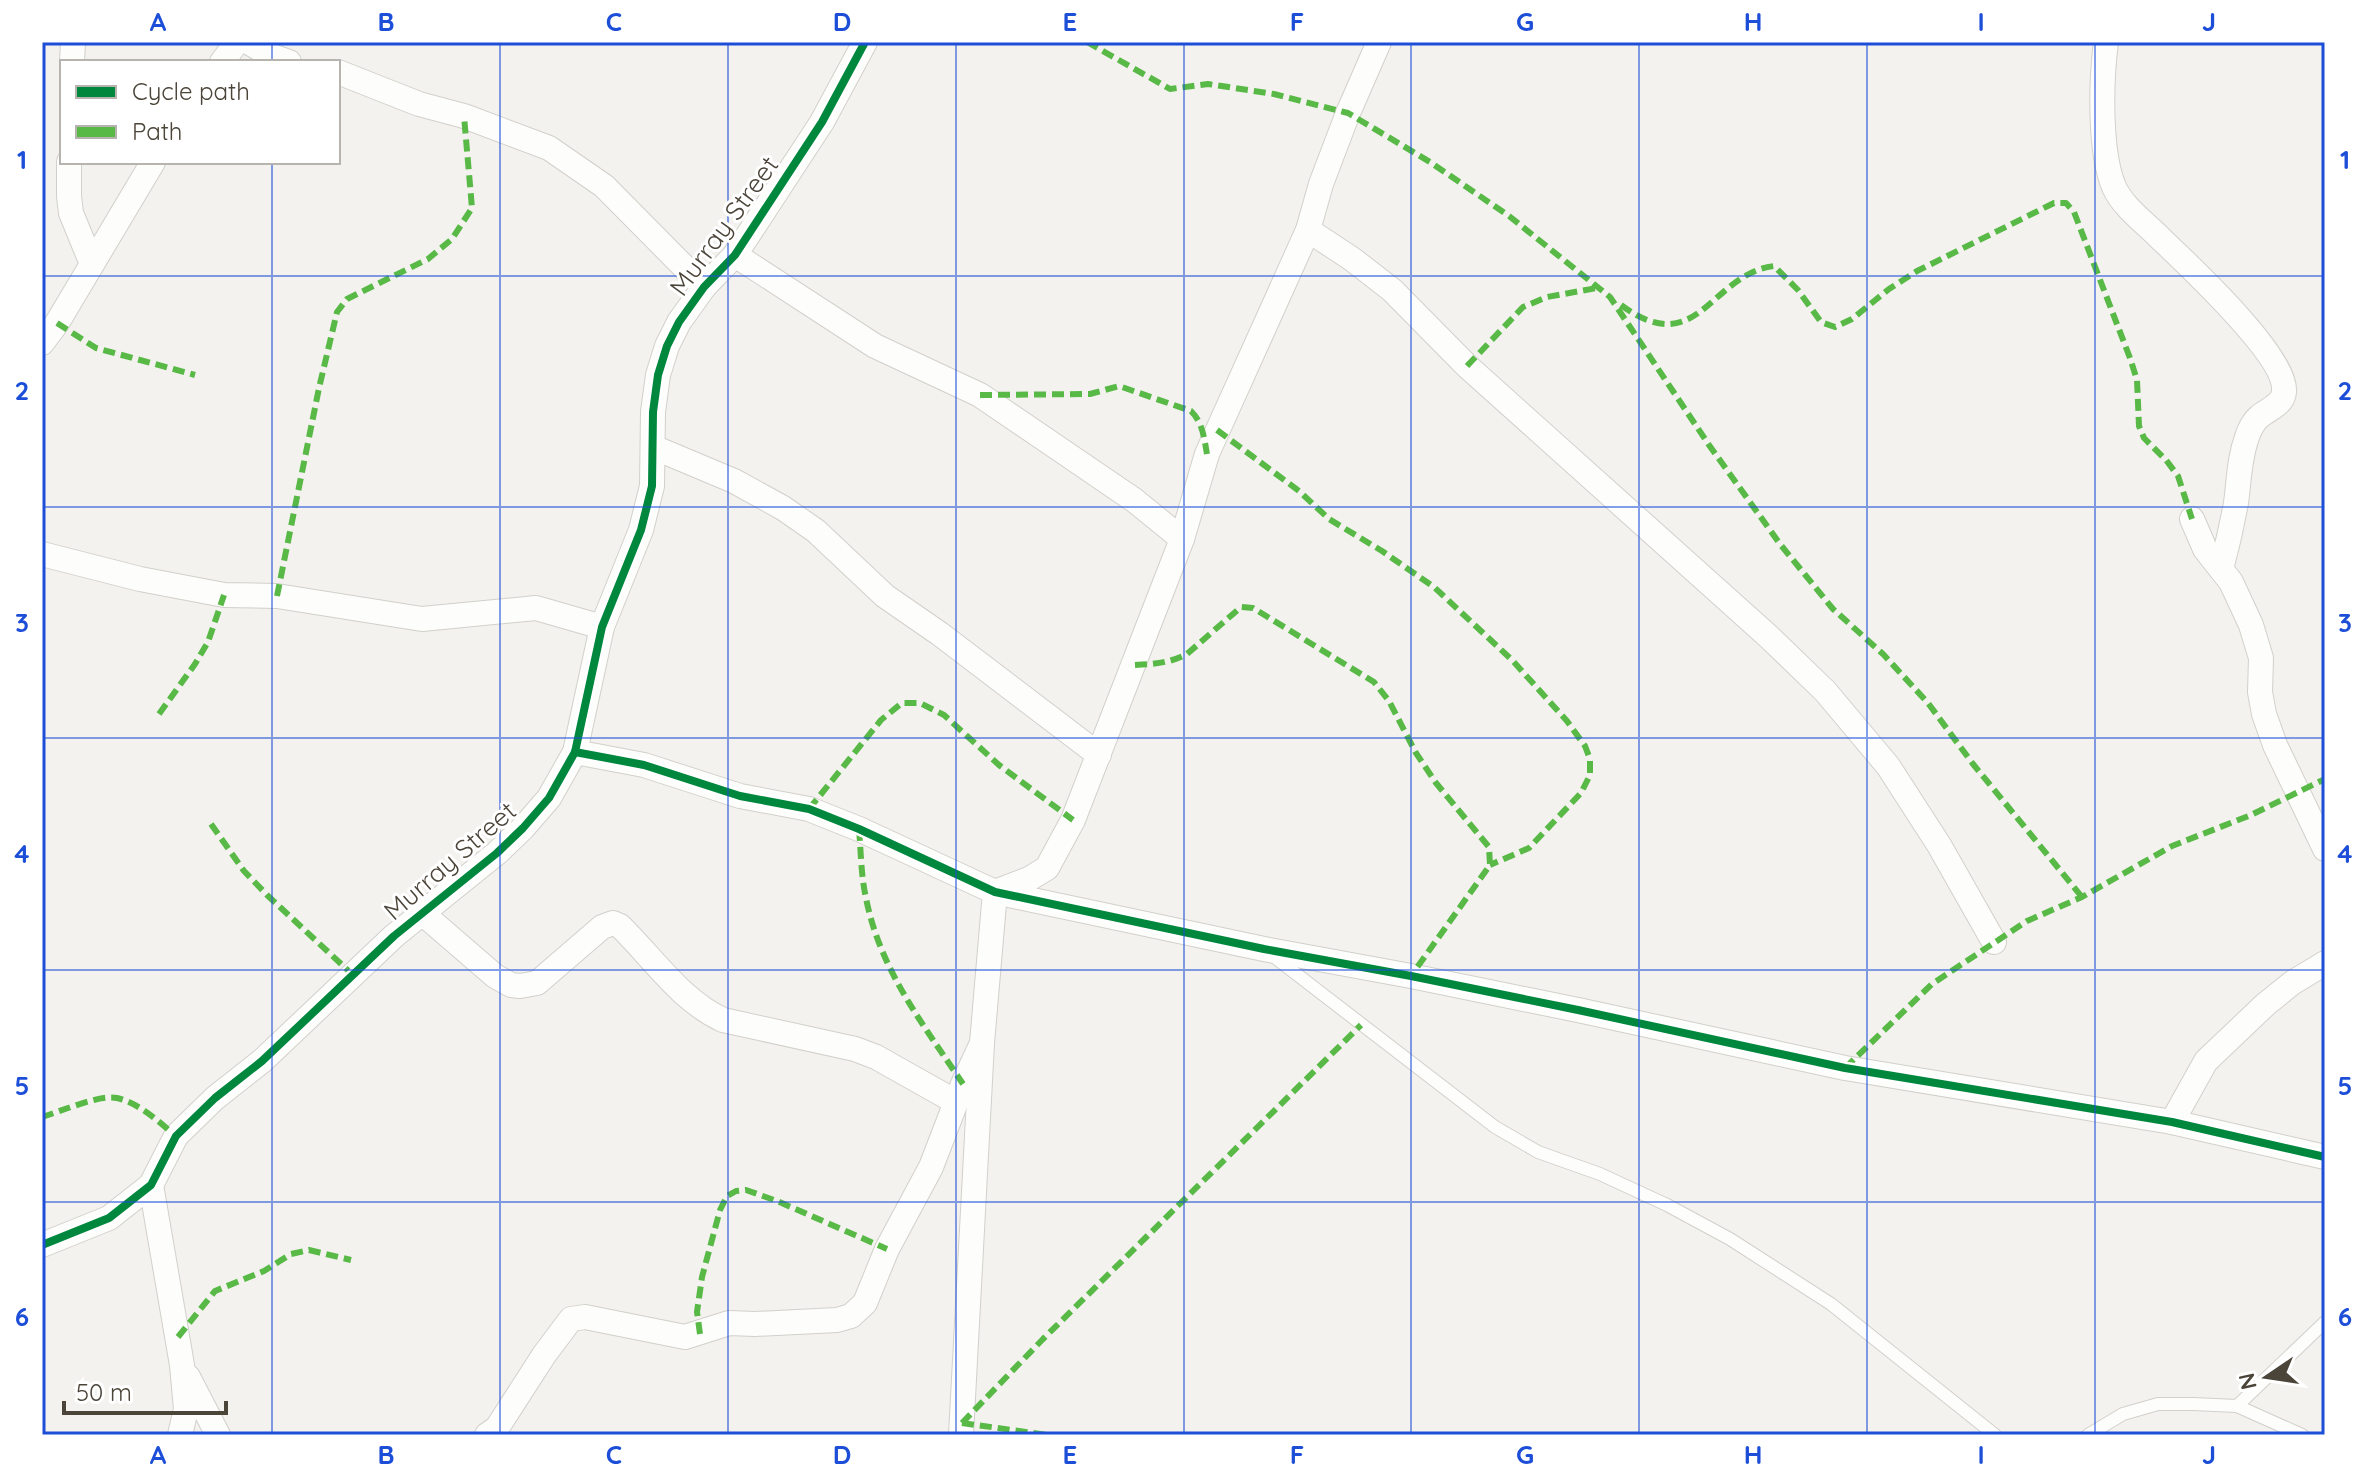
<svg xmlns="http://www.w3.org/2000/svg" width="2367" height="1477" font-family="Quicksand,sans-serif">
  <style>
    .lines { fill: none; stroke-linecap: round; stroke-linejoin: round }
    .lane-casing { stroke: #d2d0cb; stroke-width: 14 }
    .street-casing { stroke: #d2d0cb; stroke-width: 26 }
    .lane { stroke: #fdfdfc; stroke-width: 12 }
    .street { stroke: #fdfdfc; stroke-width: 24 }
    .quiet { stroke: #58b947; stroke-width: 6; stroke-dasharray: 12 6; stroke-linecap: butt }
    .cycleway-casing { stroke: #fff; stroke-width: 13 }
    .cycleway { stroke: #00873e; stroke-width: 8 }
    .grid { fill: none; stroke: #1d4ed8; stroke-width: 2; stroke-opacity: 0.55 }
    .labels { text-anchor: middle; stroke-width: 6; stroke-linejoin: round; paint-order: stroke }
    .street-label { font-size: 26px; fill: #4b4439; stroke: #fff }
    .neatline { fill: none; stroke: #1d4ed8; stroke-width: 3 }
    .grid-label { font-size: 26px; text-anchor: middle; font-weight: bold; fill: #1d4ed8 }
  </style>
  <rect width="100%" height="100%" fill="#f4f2ee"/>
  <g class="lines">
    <g class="lane-casing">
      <g id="lane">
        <polyline points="1273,956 1495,1127 1538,1152 1600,1174 1667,1205 1730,1239 1831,1304 1995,1435"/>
        <polyline points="2237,1406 2325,1322"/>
        <polyline points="2088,1435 2123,1414 2158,1404 2193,1404 2237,1406 2302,1435"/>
      </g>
    </g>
    <g class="street-casing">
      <g id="street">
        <polyline points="248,42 272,56 289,62"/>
        <path d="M 2106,42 C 2101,81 2099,151 2114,187 C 2123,207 2144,222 2159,237 C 2185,262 2288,357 2284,392 C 2283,405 2268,409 2259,417 C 2254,421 2249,430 2247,437 C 2239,459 2239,481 2236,503 C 2232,525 2227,547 2221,569"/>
        <polyline points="72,62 73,42"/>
        <polyline points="222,62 237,42"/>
        <polyline points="338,72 419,104 464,116 549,148 604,186 704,287"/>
        <polyline points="69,162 69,196 71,213 92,264"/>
        <polyline points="1308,230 1352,259 1392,290 1467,366 1768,636 1825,691 1888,766 1939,845 1994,942"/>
        <polyline points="735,255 875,346 980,395 1134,500 1182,539"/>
        <polyline points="42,343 57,323 153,162"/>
        <polyline points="653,447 734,481 783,508 816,531 885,596 940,634 1099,755"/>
        <polyline points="2192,519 2205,549 2231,582 2251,625 2261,658 2260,692 2264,714 2275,745 2325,849"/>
        <polyline points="42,554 140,579 224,595 277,596 422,619 536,608 602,627"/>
        <polyline points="575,752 644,765 740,796 809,809 859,829 995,892 1264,949 1411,976 1578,1010 1845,1068 2172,1122 2325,1157"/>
        <polyline points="995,892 1029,879 1047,868 1073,820 1182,539 1207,454 1308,230 1321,184 1348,113 1379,42"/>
        <path d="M 422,913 L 495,976 L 511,985 L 520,986 L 537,983 L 602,927 L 613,923 L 620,926 C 652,957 681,1001 723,1020 L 855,1049 L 876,1057 L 956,1102"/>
        <polyline points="2172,1122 2206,1061 2266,1004 2292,983 2325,963"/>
        <polyline points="151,1185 182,1365 186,1409 180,1435"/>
        <polyline points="42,1245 109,1218 151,1185 176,1136 215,1098 262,1061 394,936 497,853 523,828 549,798 575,752 602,627 641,530 652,486 653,412 658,375 667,346 679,322 704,287 735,255 822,122 865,42"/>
        <polyline points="188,1377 218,1435"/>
        <polyline points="487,1435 497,1428 544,1355 571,1319 585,1317 685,1337 729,1323 755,1324 837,1320 851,1316 865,1303 887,1249 931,1167 963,1084 982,1043"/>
        <polyline points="961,1435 982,1043 995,892"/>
      </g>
    </g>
    <use href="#lane" class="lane"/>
    <use href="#street" class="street"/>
    <g class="quiet">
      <polyline points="1087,42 1170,89 1208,84 1274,94 1348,113 1430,162 1509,216 1610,297 1709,445 1780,544 1833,609 1883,654 1928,703 1973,764 2082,897"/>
      <path d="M 1621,305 C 1698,362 1710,274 1774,266 L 1798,290 L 1821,322 L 1835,327 L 1852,319 L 1889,289 L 1917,271 L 2054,203 L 2066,203 L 2074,212 L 2130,358 L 2137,380 L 2139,426 L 2144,438 L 2166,460 L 2178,476 L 2192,519"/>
      <polyline points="57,323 96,348 195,375"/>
      <polyline points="1467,366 1523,307 1547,297 1597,288"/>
      <path d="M 980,395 L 1090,394 L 1119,386 L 1191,411 C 1203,423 1204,438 1207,454"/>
      <polyline points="1217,430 1299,491 1329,519 1382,551 1434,587 1512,660 1567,721 1585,746 1590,759 1590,775 1581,793 1529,848 1490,865"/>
      <polyline points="277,596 319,388 337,312 347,299 428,259 452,239 472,208 464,116"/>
      <path d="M 1135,665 C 1154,664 1170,663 1187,654 L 1241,607 L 1253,608 L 1374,682 L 1389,701 L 1416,753 L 1436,783 L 1489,847 L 1490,865 L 1411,976"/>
      <polyline points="159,714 195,664 208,642 224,595"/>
      <polyline points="809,809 881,720 902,703 920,703 944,715 999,765 1073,820"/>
      <polyline points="211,824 244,871 267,895 353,975"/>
      <path d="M 859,829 C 861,852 861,876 866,898 C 880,970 923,1024 963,1084"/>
      <polyline points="1845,1068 1932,984 2027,921 2082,897 2172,846 2251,815 2325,779"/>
      <path d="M 42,1117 C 59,1112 100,1094 117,1098 C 139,1103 159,1122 176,1136"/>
      <polyline points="700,1334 697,1312 702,1277 720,1210 727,1196 736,1191 746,1190 777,1201 887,1249"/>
      <polyline points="178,1337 215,1291 264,1271 291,1254 309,1250 351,1260"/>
      <polyline points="962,1423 1043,1339 1361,1025"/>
      <polyline points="962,1423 1048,1435"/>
    </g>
    <g class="cycleway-casing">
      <g id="cycleway">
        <polyline points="575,752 644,765 740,796 809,809 859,829 995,892 1264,949 1411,976 1578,1010 1845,1068 2172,1122 2325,1157"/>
        <polyline points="42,1245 109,1218 151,1185 176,1136 215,1098 262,1061 394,936 497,853 523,828 549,798 575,752 602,627 641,530 652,486 653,412 658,375 667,346 679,322 704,287 735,255 822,122 865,42"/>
      </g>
    </g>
    <use href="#cycleway" class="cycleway"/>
  </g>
  <path class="grid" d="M 272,42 L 272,62M 500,42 L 500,1435M 728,42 L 728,1435M 956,42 L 956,1435M 1184,42 L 1184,1435M 1411,42 L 1411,1435M 1639,42 L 1639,1435M 1867,42 L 1867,1435M 2095,42 L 2095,1435M 272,162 L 272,1435M 42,276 L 2325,276M 42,507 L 2325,507M 42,738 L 2325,738M 42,970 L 2325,970M 42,1202 L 2325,1202"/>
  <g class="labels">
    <g class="street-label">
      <text transform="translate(724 226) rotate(-54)" y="9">Murray Street</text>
      <text transform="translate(450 861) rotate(-41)" y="9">Murray Street</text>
    </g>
  </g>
  <rect width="2367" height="1477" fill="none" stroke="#ffffff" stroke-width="88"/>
  <rect x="60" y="60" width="280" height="104" fill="#ffffff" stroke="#b7b4b0" stroke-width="2"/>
  <rect x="76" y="86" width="40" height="12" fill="#00873e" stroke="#b7b4b0" stroke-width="2"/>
  <text x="132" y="100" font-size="24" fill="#4b4439">Cycle path</text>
  <rect x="76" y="126" width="40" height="12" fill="#58b947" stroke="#b7b4b0" stroke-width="2"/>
  <text x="132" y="140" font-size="24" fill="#4b4439">Path</text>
  <g transform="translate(2267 1377) rotate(257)" stroke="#ffffff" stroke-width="6" paint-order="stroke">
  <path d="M0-6L14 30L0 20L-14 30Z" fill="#4b4439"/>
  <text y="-12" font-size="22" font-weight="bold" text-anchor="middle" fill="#4b4439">N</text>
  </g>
  <path d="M64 1401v12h162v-12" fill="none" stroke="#4b4439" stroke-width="4"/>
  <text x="76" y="1401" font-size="24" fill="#4b4439" stroke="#ffffff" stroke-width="6" paint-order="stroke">50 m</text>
  <rect x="44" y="44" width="2279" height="1389" class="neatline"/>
  <g class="grid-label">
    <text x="158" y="31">A</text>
    <text x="386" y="31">B</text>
    <text x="614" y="31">C</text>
    <text x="842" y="31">D</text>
    <text x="1070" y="31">E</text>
    <text x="1297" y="31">F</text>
    <text x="1525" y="31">G</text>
    <text x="1753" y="31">H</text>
    <text x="1981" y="31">I</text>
    <text x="2209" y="31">J</text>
    <text x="22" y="169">1</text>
    <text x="2345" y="169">1</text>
    <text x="22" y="400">2</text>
    <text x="2345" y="400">2</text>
    <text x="22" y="632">3</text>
    <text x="2345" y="632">3</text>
    <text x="22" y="863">4</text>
    <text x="2345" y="863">4</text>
    <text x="22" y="1095">5</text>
    <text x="2345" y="1095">5</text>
    <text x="22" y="1326">6</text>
    <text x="2345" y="1326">6</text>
    <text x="158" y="1464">A</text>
    <text x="386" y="1464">B</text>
    <text x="614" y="1464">C</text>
    <text x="842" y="1464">D</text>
    <text x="1070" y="1464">E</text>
    <text x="1297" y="1464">F</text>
    <text x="1525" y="1464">G</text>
    <text x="1753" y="1464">H</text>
    <text x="1981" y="1464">I</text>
    <text x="2209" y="1464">J</text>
  </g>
</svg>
